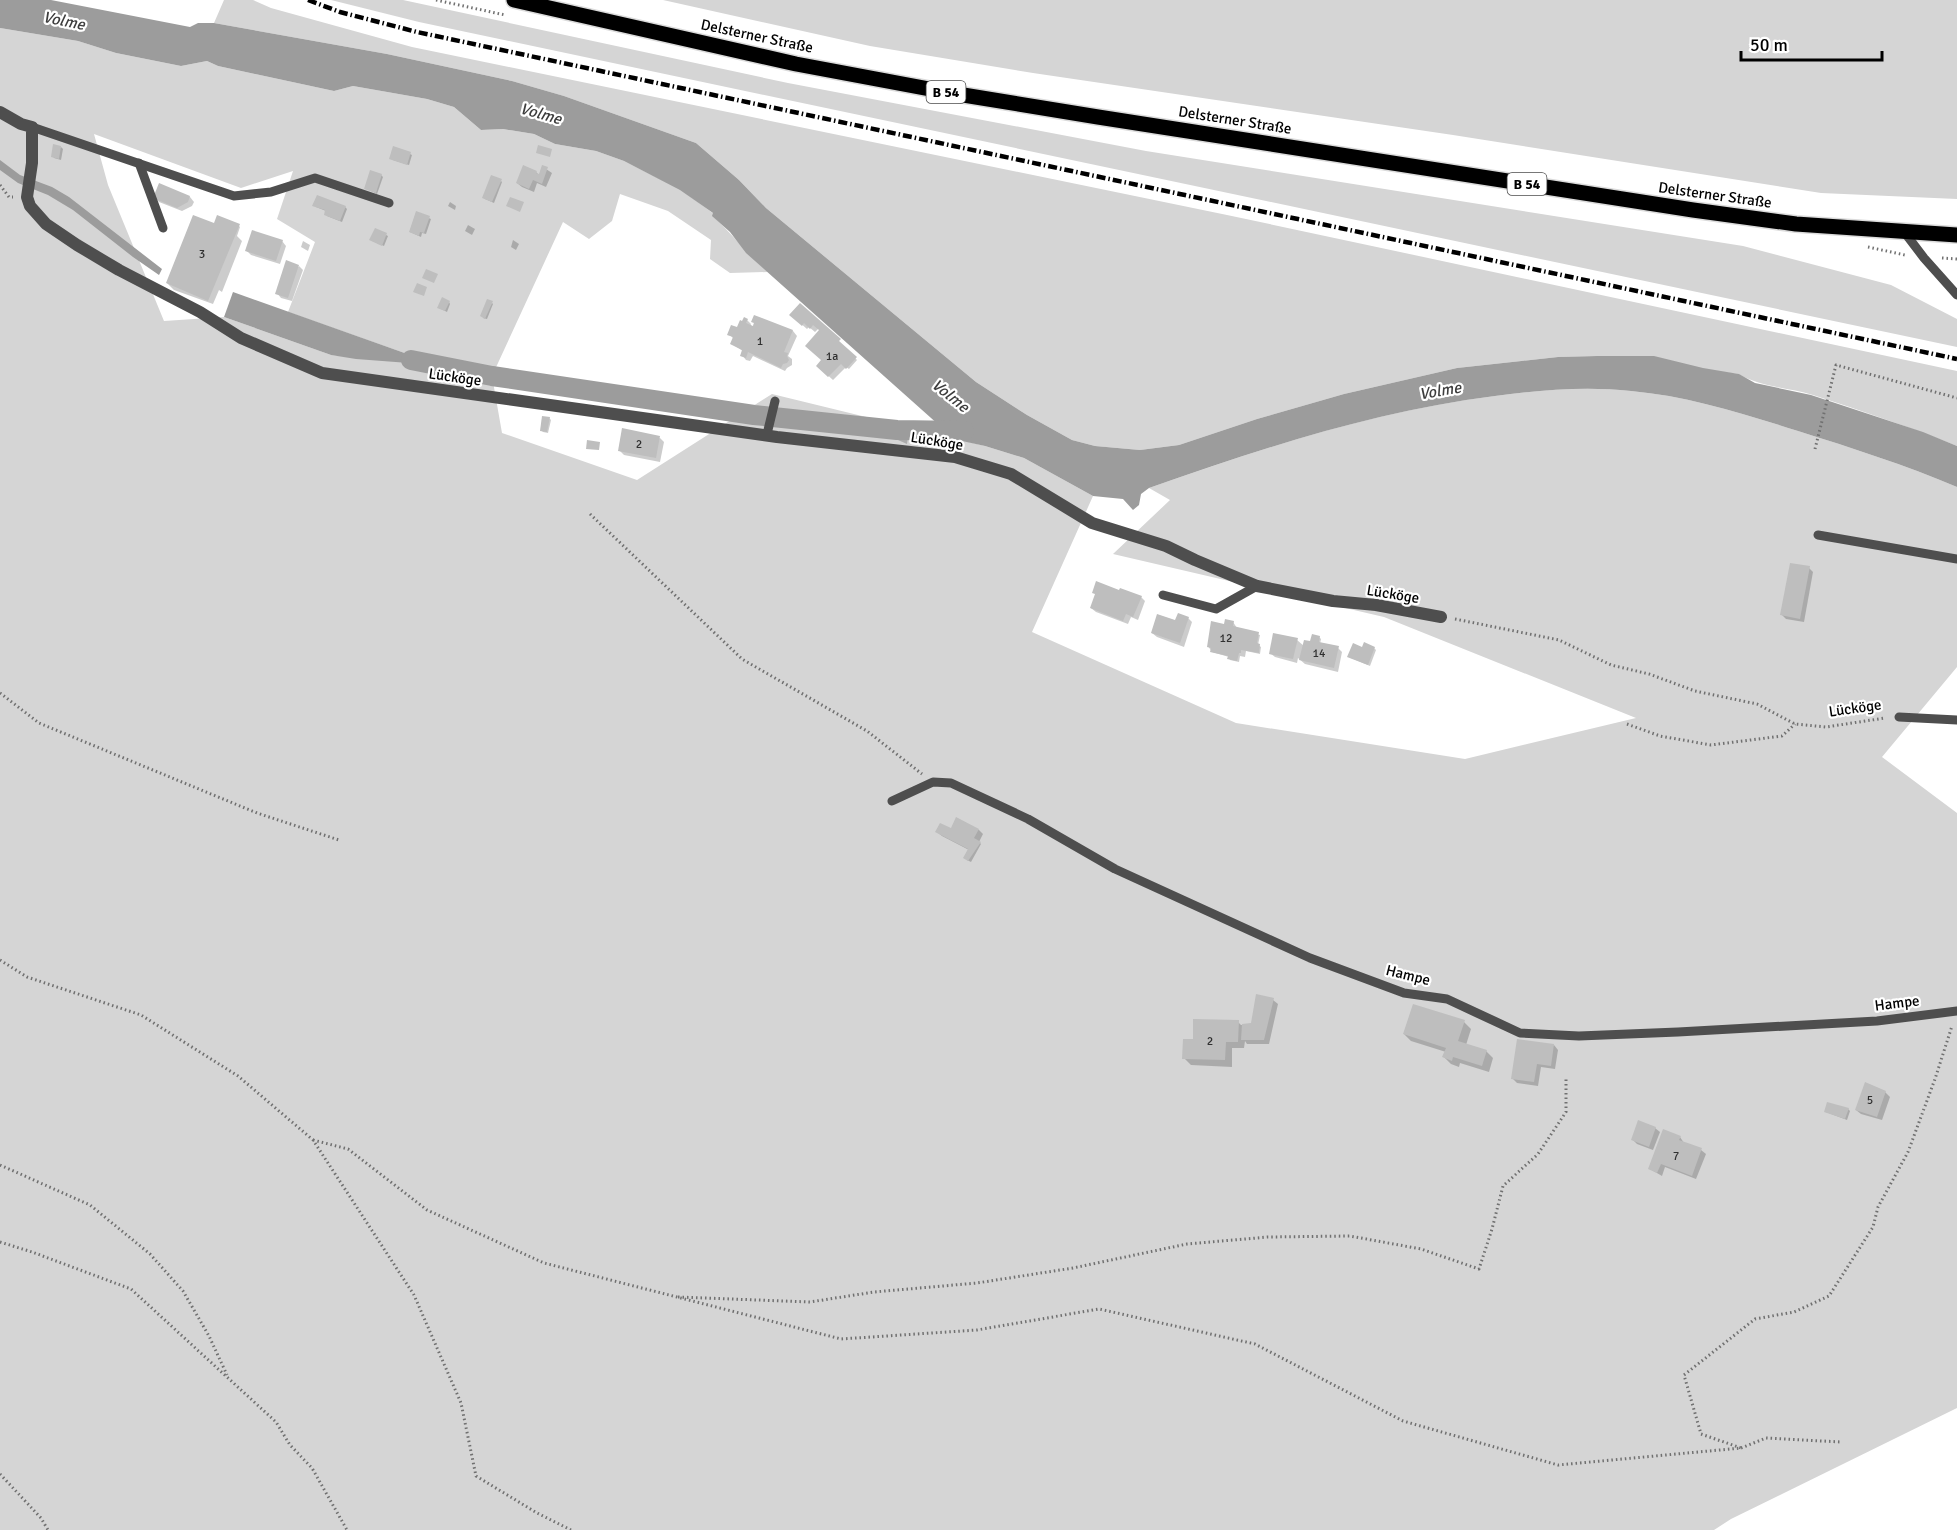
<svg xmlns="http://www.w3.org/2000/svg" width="1957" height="1530" font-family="Signika,sans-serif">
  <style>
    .green { fill: #d5d5d5; fill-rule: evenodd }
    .water { fill: #9c9c9c }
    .shadow { fill: #0003 }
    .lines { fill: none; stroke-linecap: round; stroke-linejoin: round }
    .canal { stroke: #9c9c9c; stroke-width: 20 }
    .building { fill: #bebebe }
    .primary-casing { stroke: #dbdbdb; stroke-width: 18 }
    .path { stroke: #707070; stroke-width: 3; stroke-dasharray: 1.5 3; stroke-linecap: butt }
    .lane { stroke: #4e4e4e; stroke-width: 9 }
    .street { stroke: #4e4e4e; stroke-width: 12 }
    .primary { stroke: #000; stroke-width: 15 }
    .rail { stroke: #000; stroke-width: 4.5; stroke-dasharray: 9 3 1.5 3; stroke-linecap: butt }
    .labels { text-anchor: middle; stroke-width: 4.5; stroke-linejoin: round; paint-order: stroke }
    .number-label { font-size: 12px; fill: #303030 }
    .shield { fill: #fff; stroke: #4c4c4c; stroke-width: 1.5 }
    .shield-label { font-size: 14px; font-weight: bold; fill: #000 }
    .street-label { font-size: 15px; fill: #000; stroke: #fff }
    .water-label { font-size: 16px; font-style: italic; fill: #3d3d3d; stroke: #fff }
  </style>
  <rect width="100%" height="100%" fill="#fff"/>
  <g class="green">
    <path d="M 224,0 L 253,0 L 271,8 L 412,47 L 1227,215 L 1957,371 L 1957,446 C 1910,427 1862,411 1813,395 C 1787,387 1764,388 1738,374 L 1597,356 L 1558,357 L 1457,368 L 1344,394 L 1257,419 L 1179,445 L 1140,450 L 1095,446 L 1072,440 L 1027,415 L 976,382 L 766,208 L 739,180 L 696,143 L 564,96 L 512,81 L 387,54 L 214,23 Z"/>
    <polygon points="331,0 403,0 788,83 1146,151 1743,246 1891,285 1957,319 1957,347 419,22"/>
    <polygon points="663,0 1957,0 1957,199 1821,193 1453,135 1033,73 870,46"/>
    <path d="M 0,28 L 78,41 L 116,53 L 181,66 L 207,61 L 218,66 L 334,91 L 353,86 L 427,99 L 454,107 L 481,130 L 503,129 L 534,134 L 555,144 L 596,151 L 624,161 L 680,189 L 714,214 L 713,216 C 732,234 748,255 768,272 L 730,273 L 710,259 L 711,240 L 668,211 L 620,194 L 612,221 L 589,239 L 563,222 L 492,376 L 502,433 L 637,480 L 772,394 L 985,446 L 1024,458 L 1093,496 L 1032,632 L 1236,723 L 1465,759 L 1636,718 L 1384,617 L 1113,554 L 1170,500 L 1149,488 C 1264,448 1374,411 1495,396 C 1540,390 1585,386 1631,391 C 1688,396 1744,414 1798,431 C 1852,448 1905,465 1957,487 L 1957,667 L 1882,757 L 1957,813 L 1957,1408 L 1731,1519 L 1714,1530 L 0,1530 ZM 94,134 L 241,188 L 293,171 L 277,219 L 315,242 L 288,312 L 413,356 L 432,365 L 331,355 L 224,317 L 164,321 L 108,185 Z"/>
  </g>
  <g class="water">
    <path d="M 0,0 L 51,0 L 190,27 L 198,23 L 214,23 L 387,54 L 512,81 L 564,96 L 696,143 L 739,180 L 766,208 L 976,382 L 1027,415 L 1072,440 L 1095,446 L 1140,450 L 1179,445 L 1257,419 L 1344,394 L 1457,368 L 1558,357 L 1597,356 L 1654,356 L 1703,368 L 1739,374 L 1755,383 L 1811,395 L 1923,432 L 1957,446 L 1957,487 C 1905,465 1852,448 1798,431 C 1744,414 1688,396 1631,391 C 1585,386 1541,390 1495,396 C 1375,411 1263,448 1149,488 L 1141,494 L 1139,505 L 1133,510 L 1123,499 L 1093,496 L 1024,458 L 985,446 L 939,436 L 940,426 L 746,253 L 730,232 L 712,216 L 713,213 L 680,190 L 624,161 L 596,151 L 555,144 L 534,134 L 503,129 L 481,130 L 454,107 L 427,99 L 353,86 L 334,91 L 218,66 L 207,61 L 181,66 L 116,53 L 78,41 L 0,28 Z"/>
    <polygon points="0,160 20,175 52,187 69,197 162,269 159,275 133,257 73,210 48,195 18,183 0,170"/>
    <polygon points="233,292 413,356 435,365 356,359 331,355 224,317"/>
  </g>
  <g class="shadow">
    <polygon points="61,147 63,149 61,160 54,158 53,156"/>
    <polygon points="410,154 412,155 409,165 393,160"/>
    <polygon points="543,167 552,173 546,187 537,183 534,192 522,187 517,183 536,172 540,176"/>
    <polygon points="381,175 383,177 377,194 365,188"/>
    <polygon points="501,181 502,182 494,203 485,199 484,198"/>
    <polygon points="190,197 194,202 192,206 182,211 159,202 155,198"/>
    <polygon points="450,202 456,206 455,210 448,206"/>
    <polygon points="316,207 345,207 347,209 342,222 327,216 326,211"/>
    <polygon points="417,213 431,219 426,234 422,233 421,237 410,232"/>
    <polygon points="468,225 475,229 472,235 465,231"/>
    <polygon points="239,226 240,227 237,236 242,241 222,292 219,290 213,304 174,290 167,283 220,228"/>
    <polygon points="386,235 388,236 384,246 373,241"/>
    <polygon points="513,240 519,244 516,250 511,247"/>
    <polygon points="282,241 286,246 280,264 251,255 247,251"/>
    <polygon points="303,241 310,245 308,251 301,247"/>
    <polygon points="299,266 303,270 292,301 281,298 277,293"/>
    <polygon points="449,302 450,304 447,312 439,308"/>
    <polygon points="492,303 493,304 487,319 483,318"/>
    <polygon points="791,315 822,325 815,332 809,327 807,329"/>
    <polygon points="755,317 793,331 797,336 788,356 792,359 792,365 787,368 785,371 753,356 750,361 746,360 742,355 743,351 732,344 734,339 729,334 738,329 747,320 751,324 750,327 753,328"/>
    <polygon points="824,326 857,360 849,369 846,367 833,380 822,370"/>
    <polygon points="549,418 551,420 548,433 543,432 541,430"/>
    <polygon points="899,434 908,437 907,444 898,440"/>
    <polygon points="660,438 664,442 660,462 624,455 619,450"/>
    <polygon points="1809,568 1813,572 1804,622 1786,619 1782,615"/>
    <polygon points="1120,592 1141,597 1145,601 1138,620 1131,617 1128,624 1096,612 1091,608"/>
    <polygon points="1188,618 1192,622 1184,647 1157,637 1152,633"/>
    <polygon points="1233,622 1237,628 1260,635 1258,645 1261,647 1260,654 1246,651 1245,657 1240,656 1239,662 1230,660 1229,657 1212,652 1208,646 1225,626"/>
    <polygon points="1319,637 1321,639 1320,644 1338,648 1342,652 1338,672 1305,664 1298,658 1297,663 1275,657 1270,653 1297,640 1304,646"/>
    <polygon points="1374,648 1376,650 1370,666 1351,658 1363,649"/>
    <polygon points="957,819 979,830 983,834 979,842 981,844 971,862 967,860 969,850 942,836 937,832 952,830"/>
    <polygon points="1273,1000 1278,1004 1269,1044 1247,1044 1245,1041 1244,1048 1232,1048 1232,1067 1191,1065 1184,1058 1194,1041 1238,1022 1241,1025 1252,1025"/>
    <polygon points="1464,1022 1471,1029 1466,1045 1486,1051 1493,1058 1489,1072 1460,1063 1459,1067 1451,1064 1444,1057 1446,1052 1411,1041 1404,1034"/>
    <polygon points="1554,1045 1558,1050 1555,1069 1541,1067 1538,1086 1517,1083 1513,1079"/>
    <polygon points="1885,1092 1890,1097 1882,1120 1861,1114 1856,1110"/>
    <polygon points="1848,1109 1850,1111 1847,1120 1826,1112"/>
    <polygon points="1655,1128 1660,1132 1653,1150 1637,1144 1633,1140"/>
    <polygon points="1680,1137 1684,1143 1701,1150 1706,1154 1696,1179 1665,1167 1662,1176 1650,1169"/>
  </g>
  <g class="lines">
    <polyline class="canal" points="411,360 492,376 754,415 897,430 964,431"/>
  </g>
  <g class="building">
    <polygon points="53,144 61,146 59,159 51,157"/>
    <polygon points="538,145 552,149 550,157 536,153"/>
    <polygon points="393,146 411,152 407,165 389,159"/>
    <polygon points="523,165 537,171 536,173 539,174 542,165 548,167 542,184 533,180 529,189 516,183"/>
    <polygon points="370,170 382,174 376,193 364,189"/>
    <polygon points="491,175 502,179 492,202 482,198"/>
    <polygon points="159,183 190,196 188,202 177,208 153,198"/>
    <polygon points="317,195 346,206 340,221 324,215 325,210 312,206"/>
    <polygon points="510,197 524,202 520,212 506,206"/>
    <polygon points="416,211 430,216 424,233 420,232 419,236 409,232"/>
    <polygon points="193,215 214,223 217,215 240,224 208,301 166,283"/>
    <polygon points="375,228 387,233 382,246 369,240"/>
    <polygon points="252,230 283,240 276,261 245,251"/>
    <polygon points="286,260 299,265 288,298 275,294"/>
    <polygon points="426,269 438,274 434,283 422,278"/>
    <polygon points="417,283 427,287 424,296 413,292"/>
    <polygon points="442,297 450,301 445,311 437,308"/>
    <polygon points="487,299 493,301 485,319 480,316"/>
    <polygon points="800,303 841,339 839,341 857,357 846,369 841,364 828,377 816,366 821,360 805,346 819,330 813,325 810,329 804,323 802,326 789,315"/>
    <polygon points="754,315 793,330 784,352 788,353 787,356 789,360 787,363 783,364 781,368 748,352 746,358 740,356 742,350 730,344 733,337 727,335 731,325 737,327 740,320 742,321 744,317 748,319 746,323 753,326 754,323 751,322"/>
    <polygon points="542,416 550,417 547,432 540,431"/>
    <polygon points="622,428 660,436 656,458 618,451"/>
    <polygon points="587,440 600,442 599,450 586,449"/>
    <polygon points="1790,563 1810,566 1800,619 1780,615"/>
    <polygon points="1096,581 1119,590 1120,588 1142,596 1133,617 1126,614 1123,621 1090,608 1095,594 1092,593"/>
    <polygon points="1178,613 1189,617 1180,643 1151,633 1157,614 1175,620"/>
    <polygon points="1225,619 1234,621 1233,626 1259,632 1257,643 1260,644 1259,653 1241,650 1241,653 1239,653 1237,661 1227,659 1228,656 1210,652 1211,648 1207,647 1211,621 1224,624"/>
    <polygon points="1273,633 1298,638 1293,659 1269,654"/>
    <polygon points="1312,634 1320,636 1319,642 1339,646 1334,668 1299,660 1304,640 1310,641"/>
    <polygon points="1364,642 1375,647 1368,665 1347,657 1353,643 1362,647"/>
    <polygon points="956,817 979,829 974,838 981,842 968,861 963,858 968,849 935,832 940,823 951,828"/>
    <polygon points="1256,994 1274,998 1264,1040 1241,1040 1242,1024 1251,1023"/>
    <polygon points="1413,1004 1465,1020 1458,1041 1487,1050 1482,1066 1453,1057 1452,1061 1442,1057 1446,1048 1403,1034"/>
    <polygon points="1193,1019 1239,1020 1238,1042 1226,1042 1225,1060 1182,1059 1183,1039 1193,1039"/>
    <polygon points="1517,1039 1554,1044 1551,1066 1537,1064 1534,1082 1511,1079"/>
    <polygon points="1865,1082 1886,1091 1877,1117 1855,1110"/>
    <polygon points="1827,1102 1849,1108 1845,1119 1824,1112"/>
    <polygon points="1638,1120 1656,1127 1649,1147 1631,1140"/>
    <polygon points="1663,1129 1681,1136 1679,1140 1702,1148 1692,1176 1661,1164 1657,1173 1648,1169"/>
  </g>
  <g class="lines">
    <g class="primary-casing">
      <polyline id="primary" points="514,0 796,64 951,93 1098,117 1693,210 1796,224 1957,235"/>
    </g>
    <g class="path">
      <polyline points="436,0 505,15"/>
      <polyline points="0,185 9,197 13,197"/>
      <polyline points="1868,247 1905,255"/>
      <polyline points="1942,258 1957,259"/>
      <polyline points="1815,449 1836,365 1957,398"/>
      <polyline points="590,514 742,659 867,731 922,774"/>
      <polyline points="1455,619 1559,640 1611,665 1649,674 1695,691 1757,704 1795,724 1826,727 1885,718"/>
      <polyline points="0,693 39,723 257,813 339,840"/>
      <polyline points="1627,724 1660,736 1711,745 1782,736 1795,724"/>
      <polyline points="0,960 27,977 141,1015 238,1076 313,1140 414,1295 461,1403 476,1476 537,1513 571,1530"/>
      <polyline points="313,1140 348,1149 427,1210 544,1263 841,1339 977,1330 1099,1309 1255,1344 1403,1421 1558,1465 1741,1448 1701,1434 1684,1375 1755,1319 1794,1312 1829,1296 1873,1227 1878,1207 1908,1152 1935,1079 1952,1026"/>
      <polyline points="0,1165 90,1205 150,1254 183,1291 209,1336 227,1375"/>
      <polyline points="0,1242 32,1252 131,1289 276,1422 290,1445 312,1468 347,1530"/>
      <polyline points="678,1297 810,1302 874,1292 977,1283 1073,1268 1187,1244 1268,1237 1350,1236 1421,1249 1479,1269 1492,1229 1503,1186 1538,1154 1566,1112 1566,1078"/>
      <polyline points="1741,1448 1766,1438 1841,1442"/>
      <polyline points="0,1474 41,1518 48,1530"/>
    </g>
    <g class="lane">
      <polyline points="32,127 234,196 271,192 315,178 389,203"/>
      <polyline points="139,163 163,228"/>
      <polyline points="1905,233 1924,258 1957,295"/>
      <polyline points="767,434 775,401"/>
      <polyline points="1818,535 1957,559"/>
      <polyline points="1163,595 1216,609 1257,586"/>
      <polyline points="1899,717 1957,720"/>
      <polyline points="892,801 933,782 951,783 1028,819 1115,869 1310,958 1404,993 1447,999 1520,1033 1579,1036 1678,1032 1877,1021 1957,1011"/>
    </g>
    <polyline class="street" points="0,112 21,124 32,127 32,163 27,197 30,206 46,224 77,245 119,270 200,312 241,338 322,373 777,437 955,457 1011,474 1092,523 1166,546 1195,560 1257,586 1333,601 1376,605 1441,617"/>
    <use href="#primary" class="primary"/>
    <polyline class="rail" points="308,0 340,12 417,32 1957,359"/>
  </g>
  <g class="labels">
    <g class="number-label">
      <text x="202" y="258">3</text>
      <text x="760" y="345">1</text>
      <text x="832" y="360">1a</text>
      <text x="639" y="448">2</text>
      <text x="1226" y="642">12</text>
      <text x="1319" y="657">14</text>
      <text x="1210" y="1045">2</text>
      <text x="1870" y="1104">5</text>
      <text x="1676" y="1160">7</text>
    </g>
    <g class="shield">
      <rect x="926.5" y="81" width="39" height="22" rx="4.5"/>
      <rect x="1507.5" y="173" width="39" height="22" rx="4.5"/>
    </g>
    <g class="shield-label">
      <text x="946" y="97">B 54</text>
      <text x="1527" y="189">B 54</text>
    </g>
    <g class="street-label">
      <text transform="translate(757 36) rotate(12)" y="5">Delsterner Straße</text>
      <text transform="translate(1235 120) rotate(9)" y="5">Delsterner Straße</text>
      <text transform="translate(1715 195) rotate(8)" y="5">Delsterner Straße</text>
      <text transform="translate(455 377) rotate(8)" y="5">Lücköge</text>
      <text transform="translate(937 441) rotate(9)" y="5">Lücköge</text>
      <text transform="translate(1393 594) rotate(9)" y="5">Lücköge</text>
      <text transform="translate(1855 708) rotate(-8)" y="5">Lücköge</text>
      <text transform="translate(1408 975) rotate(14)" y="5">Hampe</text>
      <text transform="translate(1897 1003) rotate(-7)" y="5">Hampe</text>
    </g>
    <g class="water-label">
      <text transform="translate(64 20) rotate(11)" y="6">Volme</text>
      <text transform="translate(541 113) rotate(16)" y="6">Volme</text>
      <text transform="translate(1440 390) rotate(-10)" y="6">Volme</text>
      <text transform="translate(951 395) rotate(39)" y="6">Volme</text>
    </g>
  </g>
  <path d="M1741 51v9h141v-9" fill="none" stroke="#000000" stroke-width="3"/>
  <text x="1750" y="51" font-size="18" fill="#000000" stroke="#ffffff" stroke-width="4.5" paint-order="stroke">50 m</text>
</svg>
